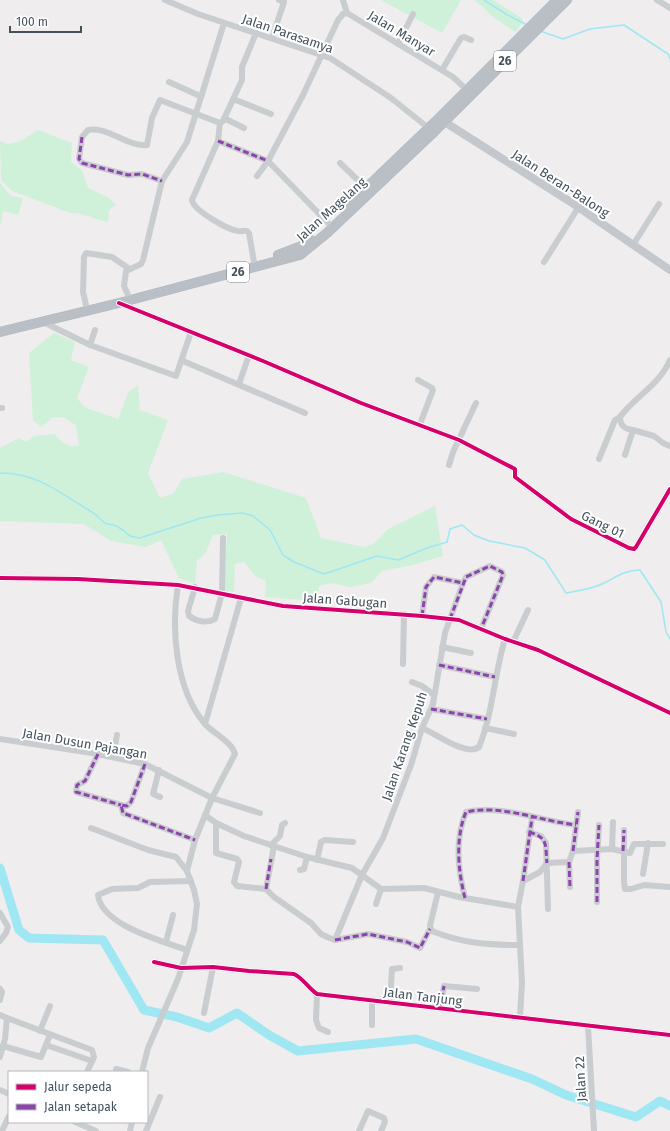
<svg xmlns="http://www.w3.org/2000/svg" width="670" height="1131" font-family="'Fira Sans',sans-serif">
  <style>
    .green { fill: #cff1d9 }
    .lines { fill: none; stroke-linecap: round; stroke-linejoin: round }
    .stream { stroke: #9ee7f3; stroke-width: 1.5 }
    .river { stroke: #9ee7f3; stroke-width: 9 }
    .highway-casing { stroke: #b1b8be; stroke-width: 10 }
    .minor { stroke: #c9cdcf; stroke-width: 6 }
    .major { stroke: #c4c8cd; stroke-width: 8 }
    .highway { stroke: #b9bfc5; stroke-width: 9 }
    .quiet { stroke: #8e44ad; stroke-width: 3; stroke-dasharray: 6 3; stroke-linecap: butt }
    .cycleway-casing { stroke: #fff; stroke-width: 6 }
    .cycleway { stroke: #d6006c; stroke-width: 4 }
    .labels { text-anchor: middle; stroke-width: 4; stroke-linejoin: round; paint-order: stroke }
    .shield { fill: #fff; stroke: #7b858d; stroke-width: 1 }
    .shield-label { font-size: 12px; font-weight: bold; fill: #43515c }
    .street-label { font-size: 13px; fill: #43515c; stroke: #fff }
  </style>
  <rect width="100%" height="100%" fill="#efeded"/>
  <g class="green">
    <polygon points="381,0 461,0 442,33"/>
    <polygon points="475,0 493,0 523,19 522,23 515,32 493,17"/>
    <path d="M 38,130 L 72,143 L 71,162 L 82,171 L 88,188 L 109,198 L 116,205 L 109,210 L 108,222 C 94,220 85,212 70,213 L 12,191 L 1,180 L 0,141 L 7,144 L 21,141 Z"/>
    <polygon points="0,183 11,196 23,198 18,215 3,211 1,224 0,224"/>
    <path d="M 54,333 L 75,342 L 71,360 L 89,367 L 77,398 L 84,407 L 118,419 L 128,393 L 138,385 L 140,410 L 168,420 L 148,473 L 160,498 L 174,493 L 182,479 L 223,472 L 306,498 L 321,538 L 364,547 L 373,544 L 388,529 L 435,506 L 443,556 L 413,565 L 382,571 L 371,583 L 350,587 L 331,583 L 319,586 L 318,601 L 265,597 L 266,581 L 255,576 L 244,562 L 235,564 L 234,592 L 224,591 L 227,534 L 213,535 L 206,552 L 197,561 L 195,584 L 179,578 L 161,540 L 146,547 L 111,541 L 84,524 L 0,521 L 0,448 L 19,438 L 26,442 L 34,436 L 55,434 C 61,443 68,447 79,446 L 76,425 L 62,417 L 52,417 L 42,427 L 33,421 L 29,353 Z"/>
  </g>
  <g class="lines">
    <g class="stream">
      <polyline points="484,0 506,14 527,25"/>
      <polyline points="540,31 563,39 590,29 624,25 668,54 670,59"/>
      <path d="M 0,473 C 40,473 62,495 95,514 C 99,517 102,522 107,524 C 110,525 113,524 116,526 C 128,531 123,536 140,538 L 201,518 L 218,515 L 243,513 L 253,516 L 270,530 L 283,555 L 294,562 L 324,574 L 377,556 L 398,560 L 427,548 L 447,542 L 450,529 L 462,525 L 474,535 L 489,541 L 525,548 L 545,560 L 566,593 C 578,591 591,589 602,584 C 615,578 624,570 640,570 L 661,602 L 666,632 L 670,639"/>
    </g>
    <polyline class="river" points="0,868 19,930 29,938 103,940 144,1010 177,1017 209,1028 237,1013 269,1035 298,1051 416,1039 532,1079 566,1095 636,1117 660,1101 670,1106"/>
    <g class="highway-casing">
      <g id="highway">
        <polyline points="345,208 439,118 557,0"/>
        <polyline points="278,255 299,247 311,240"/>
        <polyline points="0,332 119,303 300,255 327,233 434,132 567,0"/>
      </g>
    </g>
    <g class="minor">
      <polyline points="165,0 198,14 330,58 391,98 431,130"/>
      <polyline points="343,0 347,13"/>
      <polyline points="657,0 670,8"/>
      <polyline points="272,38 284,2 279,0"/>
      <polyline points="398,44 413,14"/>
      <polyline points="442,70 461,38 464,37 471,40"/>
      <polyline points="169,82 200,96"/>
      <polyline points="233,99 271,114"/>
      <polyline points="224,118 244,128"/>
      <polyline points="218,141 268,161 257,176"/>
      <polyline points="340,163 365,187"/>
      <path d="M 162,181 L 142,174 L 128,175 L 82,163 L 79,159 L 82,137 L 88,130 C 108,126 127,147 147,145 L 152,118 L 160,100 L 220,123"/>
      <polyline points="329,224 268,161 303,95 338,20 343,14 347,13 453,77 466,89"/>
      <polyline points="633,245 659,204"/>
      <path d="M 254,262 L 249,233 L 247,231 C 244,230 241,232 238,231 C 228,230 193,210 192,200 L 218,141 L 220,123 L 223,121 L 242,80 L 242,67 L 256,33"/>
      <polyline points="544,262 578,208"/>
      <polyline points="128,295 124,286 126,271 141,264 143,260 162,181 187,142 224,23"/>
      <polyline points="119,303 263,361 361,403 459,440 515,469 515,477 571,519 629,548 634,549 636,547 670,489"/>
      <polyline points="86,305 83,292 84,257 86,253 112,257 128,268"/>
      <polyline points="43,322 90,345 176,376 191,332"/>
      <polyline points="90,345 95,330"/>
      <polyline points="183,361 305,413"/>
      <polyline points="418,380 432,388 433,390 420,424"/>
      <polyline points="239,384 249,355"/>
      <polyline points="0,408 2,408"/>
      <path d="M 620,417 C 620,426 625,429 633,430"/>
      <polyline points="625,455 633,430 654,436 663,443 670,446"/>
      <path d="M 599,459 L 615,420 L 620,417 C 635,396 659,386 670,360"/>
      <polyline points="449,465 453,452 476,403"/>
      <polyline points="0,578 78,579 178,585 283,606 422,616 459,620 505,639 538,650 670,713"/>
      <path d="M 178,585 C 171,628 175,689 205,724 C 213,733 232,742 235,754 L 212,798 L 260,813"/>
      <path d="M 195,587 L 188,611 L 189,616 C 196,621 207,624 215,619 L 222,593 L 223,538"/>
      <polyline points="422,616 426,587 434,577 463,583"/>
      <polyline points="513,642 528,610"/>
      <polyline points="442,647 471,653"/>
      <polyline points="403,664 404,614"/>
      <polyline points="439,665 495,677"/>
      <polyline points="412,682 422,686 434,695"/>
      <polyline points="431,709 487,719"/>
      <polyline points="205,724 241,598"/>
      <path d="M 422,728 C 435,733 466,757 479,747 C 493,713 494,675 505,639"/>
      <polyline points="485,728 514,734"/>
      <polyline points="0,739 92,753 145,764 212,798 195,840 187,871 194,890 197,904 194,930 178,979 148,1048 142,1072"/>
      <polyline points="98,754 85,781 77,785 76,792 121,805"/>
      <polyline points="113,757 117,735"/>
      <polyline points="145,764 131,802 127,806 121,805 123,813 195,840"/>
      <polyline points="159,770 153,794 160,797"/>
      <polyline points="205,815 216,823 244,836 307,857 352,868 381,889 424,888 459,897 518,907 523,881 540,872 547,863 569,862 573,851 612,849 630,853 634,844 663,844"/>
      <polyline points="216,823 216,853 237,859 239,862 234,882 237,886 266,889 274,897 311,923 321,934 327,937 335,940 368,934 407,942 420,948 430,929"/>
      <polyline points="91,828 148,850 176,857 187,871"/>
      <polyline points="624,830 624,882 625,889 631,889 644,885 670,887"/>
      <polyline points="529,832 541,836 546,843 548,909"/>
      <polyline points="271,845 280,836 282,825 285,823"/>
      <polyline points="612,849 613,822"/>
      <polyline points="573,851 578,812"/>
      <polyline points="317,860 321,842 325,840 353,842"/>
      <polyline points="569,862 570,887"/>
      <polyline points="300,870 304,869 307,857"/>
      <polyline points="643,874 648,843"/>
      <polyline points="523,881 532,818"/>
      <polyline points="266,889 274,846"/>
      <path d="M 438,892 L 430,926 L 432,931 C 461,943 488,945 519,945"/>
      <path d="M 465,898 C 458,871 455,838 466,812 C 500,804 541,821 576,825"/>
      <polyline points="597,902 597,860 599,825"/>
      <polyline points="376,904 381,889"/>
      <polyline points="518,907 522,983 520,1017"/>
      <polyline points="0,913 8,927 6,933 0,941"/>
      <polyline points="335,940 362,875 383,838 411,765 422,728 433,704 445,633 463,583 466,577 490,566 502,572 503,575 481,629"/>
      <polyline points="166,942 173,915"/>
      <path d="M 187,950 C 162,941 101,925 98,895 L 112,889 L 138,888 L 150,882 L 191,881"/>
      <path d="M 154,962 L 181,968 L 213,967 L 249,971 L 294,974 C 303,978 308,988 317,994 L 670,1035"/>
      <polyline points="0,989 2,992 0,1000"/>
      <polyline points="317,994 316,1020 319,1028 328,1032"/>
      <polyline points="372,1000 372,1025"/>
      <polyline points="390,1003 392,969 400,968"/>
      <polyline points="440,1008 444,986 477,989"/>
      <polyline points="204,1013 213,967"/>
      <polyline points="0,1015 7,1018 5,1039 0,1057"/>
      <polyline points="7,1018 92,1050 94,1057 87,1072"/>
      <polyline points="588,1026 594,1131"/>
      <polyline points="40,1031 50,1006"/>
      <polyline points="46,1045 92,1061"/>
      <polyline points="3,1046 41,1057 50,1035"/>
      <polyline points="116,1069 128,1072"/>
      <polyline points="0,1090 9,1094"/>
      <polyline points="75,1122 96,1131"/>
      <polyline points="2,1131 9,1116"/>
      <polyline points="130,1131 132,1122"/>
      <polyline points="146,1131 160,1097"/>
      <polyline points="359,1131 368,1111 384,1118 385,1122 381,1131"/>
    </g>
    <polyline class="major" points="440,119 569,201 670,270"/>
    <use href="#highway" class="highway"/>
    <g class="quiet">
      <polyline points="82,137 79,159 82,163 128,175 142,174 162,181"/>
      <polyline points="218,141 268,161"/>
      <polyline points="422,616 426,587 434,577 463,583"/>
      <polyline points="450,619 466,577 490,566 502,572 503,575 481,629"/>
      <polyline points="439,665 495,677"/>
      <polyline points="431,709 487,719"/>
      <polyline points="98,754 85,781 77,785 76,792 121,805"/>
      <polyline points="145,764 131,802 127,806 121,805 123,813 195,840"/>
      <path d="M 529,832 C 549,838 545,845 547,863"/>
      <polyline points="573,851 578,812"/>
      <polyline points="623,851 624,830"/>
      <polyline points="569,862 570,887"/>
      <polyline points="523,881 532,818"/>
      <polyline points="266,889 271,859"/>
      <path d="M 465,898 C 458,871 455,838 466,812 C 500,804 541,821 576,825"/>
      <polyline points="597,902 597,860 599,825"/>
      <polyline points="335,940 368,934 407,942 420,948 430,929"/>
      <polyline points="440,1008 444,986"/>
    </g>
    <g class="cycleway-casing">
      <g id="cycleway">
        <polyline points="119,303 263,361 361,403 459,440 515,469 515,477 571,519 629,548 634,549 636,547 670,489"/>
        <polyline points="0,578 78,579 178,585 283,606 422,616 459,620 505,639 538,650 670,713"/>
        <path d="M 154,962 L 181,968 L 213,967 L 249,971 L 294,974 C 303,978 308,988 317,994 L 670,1035"/>
      </g>
    </g>
    <use href="#cycleway" class="cycleway"/>
  </g>
  <g class="labels">
    <g class="shield">
      <rect x="494" y="51" width="22" height="20" rx="3"/>
      <rect x="227" y="262" width="22" height="20" rx="3"/>
    </g>
    <g class="shield-label">
      <text x="505" y="65">26</text>
      <text x="238" y="276">26</text>
    </g>
    <g class="street-label">
      <text transform="translate(288 33) rotate(19)" y="5">Jalan Parasamya</text>
      <text transform="translate(402 33) rotate(31)" y="5">Jalan Manyar</text>
      <text transform="translate(561 183) rotate(33)" y="5">Jalan Beran-Balong</text>
      <text transform="translate(331 209) rotate(-42)" y="5">Jalan Magelang</text>
      <text transform="translate(603 524) rotate(26)" y="5">Gang 01</text>
      <text transform="translate(345 600) rotate(4)" y="5">Jalan Gabugan</text>
      <text transform="translate(85 743) rotate(10)" y="5">Jalan Dusun Pajangan</text>
      <text transform="translate(404 746) rotate(-71)" y="5">Jalan Karang Kepuh</text>
      <text transform="translate(423 996) rotate(7)" y="5">Jalan Tanjung</text>
      <text transform="translate(580 1079) rotate(-93)" y="5">Jalan 22</text>
    </g>
  </g>
  <rect x="8" y="1071" width="140" height="52" fill="#ffffff" stroke="#b4b9be"/>
  <rect x="16" y="1084" width="20" height="6" fill="#d6006c" stroke="#b4b9be"/>
  <text x="44" y="1091" font-size="12" fill="#43515c">Jalur sepeda</text>
  <rect x="16" y="1104" width="20" height="6" fill="#8e44ad" stroke="#b4b9be"/>
  <text x="44" y="1111" font-size="12" fill="#43515c">Jalan setapak</text>
  <path d="M10 26v6h71v-6" fill="none" stroke="#43515c" stroke-width="2"/>
  <text x="16" y="26" font-size="12" fill="#43515c" stroke="#ffffff" stroke-width="3" paint-order="stroke">100 m</text>
</svg>
